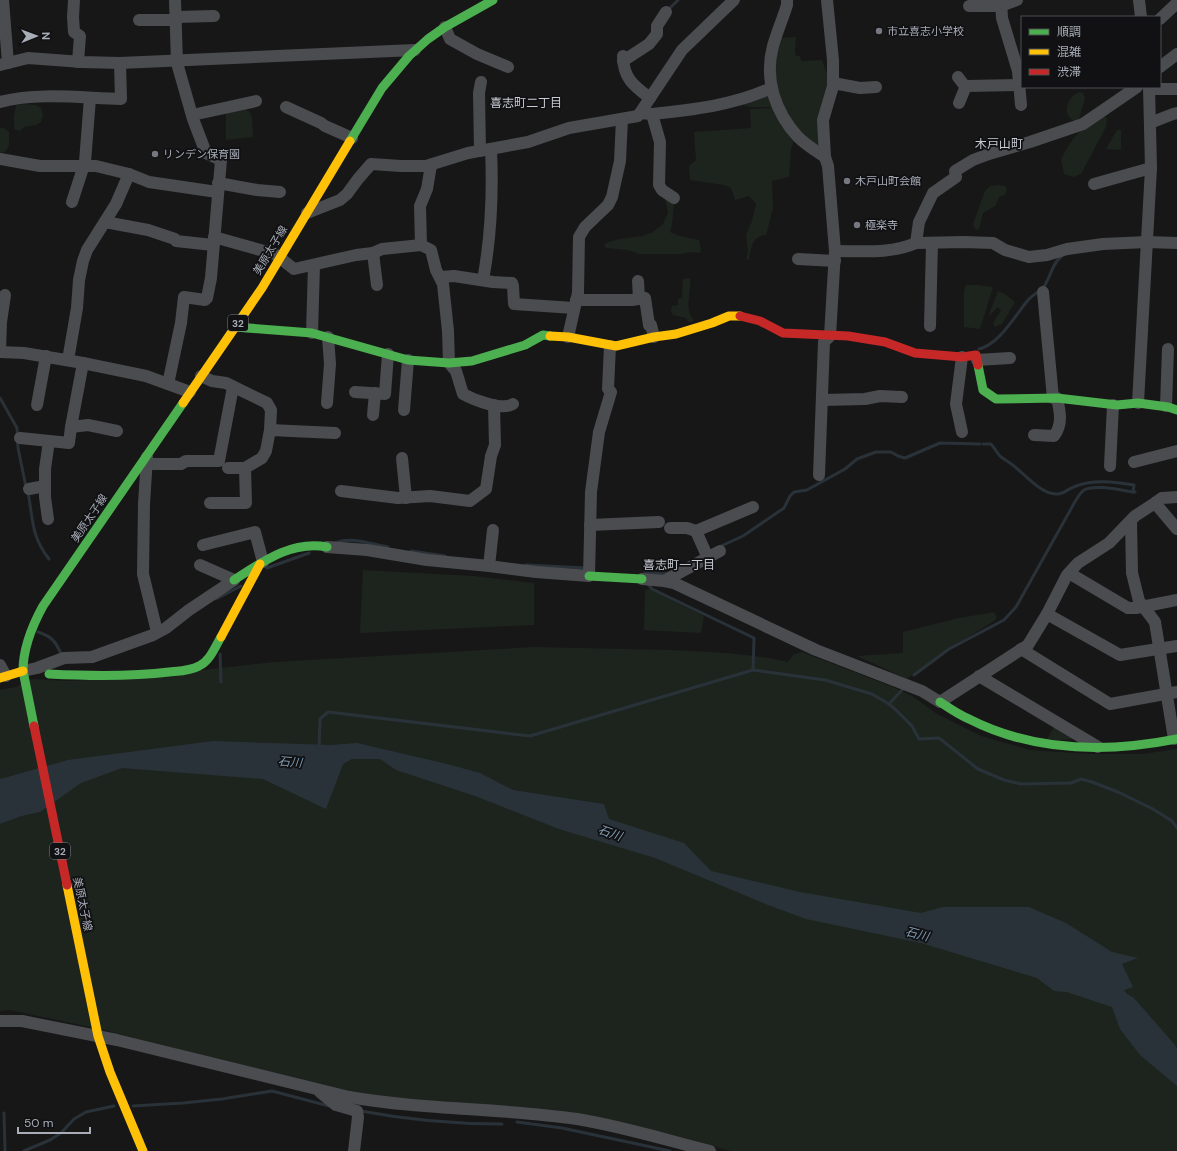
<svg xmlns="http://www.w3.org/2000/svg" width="1177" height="1151" font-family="'DM Sans','Noto Sans JP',sans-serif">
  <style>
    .green { fill: #1d241e }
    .water { fill: #2a3239 }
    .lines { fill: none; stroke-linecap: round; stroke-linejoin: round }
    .stream { stroke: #2a3239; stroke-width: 3 }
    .street { stroke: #4b4c50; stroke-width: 12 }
    .fast { stroke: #4caf50; stroke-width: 9 }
    .slow { stroke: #ffc107; stroke-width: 9 }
    .jam { stroke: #c62828; stroke-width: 9 }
    .poi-dot { fill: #757880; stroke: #111113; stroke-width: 1.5 }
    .labels { text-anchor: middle; stroke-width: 3.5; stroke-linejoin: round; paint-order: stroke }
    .shield { fill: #111113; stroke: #7b7e86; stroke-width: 1 }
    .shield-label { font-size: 10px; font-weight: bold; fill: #a8adb8 }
    .poi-label { font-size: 11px; fill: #a8adb8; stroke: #111113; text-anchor: start }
    .street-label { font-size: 11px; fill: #a8adb8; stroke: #111113 }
    .neighbourhood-label { font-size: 12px; fill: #c9ccd4; stroke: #111113 }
    .water-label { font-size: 12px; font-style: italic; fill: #7f9bb3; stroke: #111113 }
  </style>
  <rect width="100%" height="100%" fill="#171717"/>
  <g class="green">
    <polygon points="796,37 795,52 796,56 800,56 801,61 822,60 827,74 828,81 821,105 820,150 812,146 784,113 773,70 778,38"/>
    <polygon points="768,91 773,107 750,107 734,102"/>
    <path d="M 1079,92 L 1083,93 L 1085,98 L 1079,119 L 1075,121 C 1060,115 1068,96 1079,92 Z"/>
    <polygon points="24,104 36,105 41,108 43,115 41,122 36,125 24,127 20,131 14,129 14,117 16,105"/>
    <path d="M 774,108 L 794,140 L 791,149 L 789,177 L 772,181 L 773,208 L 766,235 C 752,236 751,247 749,259 L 746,260 L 748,251 L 746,235 L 752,221 L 756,204 L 749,196 L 735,200 L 731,188 L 724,185 L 690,180 L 689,166 L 696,160 L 694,132 L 751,128 L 750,109 Z"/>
    <polygon points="245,109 250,112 252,117 253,137 226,140 226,110"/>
    <path d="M 1102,114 L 1107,118 L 1106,127 L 1081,174 L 1073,177 L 1064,174 L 1061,160 C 1072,136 1081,129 1102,114 Z"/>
    <polygon points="0,128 4,128 9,132 9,145 6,151 0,153"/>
    <polygon points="1117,130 1121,130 1121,150 1106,149"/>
    <polygon points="999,185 1005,186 1007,189 1005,195 999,197 995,206 983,213 979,229 977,230 974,227 973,224 985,191 990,186"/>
    <polygon points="665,198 674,204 672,225 670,232 679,236 699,240 701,249 700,253 690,252 682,254 640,254 628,250 607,248 604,246 606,243 619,239 643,236 653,232 663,224 668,213"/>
    <path d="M 688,278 L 690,279 C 692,293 683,308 694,320 L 692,322 L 688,322 L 686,318 L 673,315 L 671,311 L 672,306 L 678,305 L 678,299 L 682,298 L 683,279 Z"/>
    <polygon points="966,285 979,285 993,287 980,329 964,327 964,292"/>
    <polygon points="998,291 1005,294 1015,302 1002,324 995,327 993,323 1001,311 998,307 989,316 989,314"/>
    <polygon points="363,570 473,576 534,583 534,625 360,633"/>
    <polygon points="649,589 704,616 701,633 644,630 645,590"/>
    <polygon points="994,612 997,618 994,621 939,655 907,679 857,656 903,653 903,632 959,618"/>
    <path d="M 534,647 C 579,648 624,649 669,650 C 709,652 749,653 788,662 L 794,654 L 802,652 L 893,687 L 912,696 L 937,714 L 981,736 L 1030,750 L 1091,754 L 1142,754 L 1177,749 L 1177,1151 L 732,1151 L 621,1125 L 359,1095 L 310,1084 L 104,1030 L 10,1010 L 0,1011 L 0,824 L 22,816 L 40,812 L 30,771 L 0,779 L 0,690 L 16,687 L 31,679 L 67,681 L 131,678 L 275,662 Z"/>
    <polygon points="1055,725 1075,739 1046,741"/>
  </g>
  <polygon class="water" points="213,741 331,745 357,743 447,764 480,773 513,790 604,804 609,819 684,843 711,871 800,892 921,913 943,907 1029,907 1066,923 1112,952 1138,958 1122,964 1133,987 1124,990 1127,994 1134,998 1175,1045 1177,1049 1177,1086 1140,1055 1120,1029 1112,1007 1067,992 1054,991 1037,978 921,943 806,919 768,905 655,858 559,829 475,796 396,770 380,759 352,759 343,764 326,809 263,779 122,768 81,783 40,812 22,816 0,824 0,779 68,760"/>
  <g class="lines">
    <g class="stream">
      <polyline points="668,10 678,0"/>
      <path d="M 979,349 C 1000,344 1015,315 1029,299 C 1034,294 1041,291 1045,285 C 1051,275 1053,262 1062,256"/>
      <polyline points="0,398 17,428 18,448 26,487"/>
      <path d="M 983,444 L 991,444 C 994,447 997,453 1000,456 C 1003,459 1007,461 1010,463 C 1023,472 1040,494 1056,494 C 1063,495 1069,488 1076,486 C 1095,479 1115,482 1134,485 L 1133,492 L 1135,492"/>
      <path d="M 28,492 C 33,519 31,536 49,559"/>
      <path d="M 335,543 C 351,536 371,544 388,547"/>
      <polyline points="719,547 743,536 784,508 790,496 794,492 807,490 845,469 857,459 876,452 891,452 898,456 905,458 940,443 980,444"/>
      <polyline points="411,551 445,556"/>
      <polyline points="526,565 587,568"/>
      <polyline points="267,568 309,553"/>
      <polyline points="645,572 663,574 669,573"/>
      <polyline points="647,583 652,589 754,638 753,670"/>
      <polyline points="216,599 241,586"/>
      <path d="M 38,632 C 53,637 56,642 62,656"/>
      <polyline points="220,654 221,682"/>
      <path d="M 914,675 L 949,649 L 1004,620 L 1016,607 C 1033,577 1050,546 1067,516 C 1072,508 1077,495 1084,490 C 1096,484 1120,490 1133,492"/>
      <polyline points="889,704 902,690"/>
      <polyline points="319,749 320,719 328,712 530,736 753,670 825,680 872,694 889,704 896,710 912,726 919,739 939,738 978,769 1004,780 1021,784 1071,783 1081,779 1092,782 1118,792 1153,809 1172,821 1177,828"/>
      <polyline points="133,1106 183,1103 222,1099 272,1091 329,1106"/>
      <path d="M 361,1111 C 408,1120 455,1124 502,1124"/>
      <polyline points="4,1113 5,1150"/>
      <polyline points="517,1122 562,1128 670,1151"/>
      <polyline points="24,1151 50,1140 61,1133 74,1119 86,1112 114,1106"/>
    </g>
    <g class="street">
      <polyline points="3,0 8,63"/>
      <polyline points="74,0 73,17 74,32 80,36 78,62"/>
      <path d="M 787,0 L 787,5 C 783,18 777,32 773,46 C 764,79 775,112 798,137 C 806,145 816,151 825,157"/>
      <polyline points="1001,0 1002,18 1018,71 1021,105"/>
      <polyline points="1139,0 1141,17"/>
      <polyline points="969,6 1001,6 1017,0"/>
      <polyline points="176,17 214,16"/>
      <polyline points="1160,19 1177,3"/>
      <polyline points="139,20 176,20"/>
      <polyline points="445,27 450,39 477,54 508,67"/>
      <path d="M 623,56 C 623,78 634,86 650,98"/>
      <polyline points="623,61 649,44 657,34 657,26 666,12"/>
      <polyline points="0,65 28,58 82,62 120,63 415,50"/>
      <polyline points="1160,67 1177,54"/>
      <polyline points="958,77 964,85 966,86"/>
      <polyline points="833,83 860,88 876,87"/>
      <polyline points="1149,89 1177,89"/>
      <path d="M 0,102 C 39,92 81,98 121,99 L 120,63"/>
      <polyline points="959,103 966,86 1019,85"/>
      <polyline points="286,107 321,123 325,126 352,138"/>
      <path d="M 640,113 L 652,114 C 692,110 735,105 771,88"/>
      <polyline points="652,114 660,142 659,185 662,190 674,198"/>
      <polyline points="192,115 256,101"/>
      <polyline points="1150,123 1173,114 1177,113"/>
      <polyline points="480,151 479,93 481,82"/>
      <polyline points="0,159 40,166 96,166 129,174 149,182 217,192"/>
      <polyline points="218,183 257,190 280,192"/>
      <polyline points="1094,184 1151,168"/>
      <polyline points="72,202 85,162 90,98"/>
      <polyline points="307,213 340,200 347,194 358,179 371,164 401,166 426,166 468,153 528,142 569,128 638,116 682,50 734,0"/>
      <polyline points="105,222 148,230 175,239 176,241 213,245"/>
      <path d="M 214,237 L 275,254 L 294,269 L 356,255 L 373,253 L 382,249 L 421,245 L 431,250 L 436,270 L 443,284 L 448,331 L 449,363 L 456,371 L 463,394 C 474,400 502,411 513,404"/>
      <polyline points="916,243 919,222 933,193 956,177 955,171 973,160 989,154 1030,142 1083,124 1137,87"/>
      <polyline points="421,245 420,206 427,189 431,165"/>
      <path d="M 835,251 C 862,251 891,254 916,243 L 964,242 L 993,243 L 1005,250 L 1029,257 L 1047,255 L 1067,249 L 1103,244 L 1147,242 L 1177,243"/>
      <polyline points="373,253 377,285"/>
      <polyline points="798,259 835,261"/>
      <polyline points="440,277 454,276 493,282 512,283 513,286 514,304 574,308"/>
      <path d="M 483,280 C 491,237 493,193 491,149"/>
      <polyline points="638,281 639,298"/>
      <polyline points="1043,292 1053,398"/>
      <polyline points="576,300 632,300 645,298 649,325 651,325 654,337"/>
      <polyline points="930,326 932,243"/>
      <polyline points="312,333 314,265"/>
      <polyline points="568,337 578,293 579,237 585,227 608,205 612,197 620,161 622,119"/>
      <polyline points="0,352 24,353 83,363 146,376 190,392"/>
      <polyline points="0,352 1,322 5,295"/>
      <polyline points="68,360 77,308 79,280 83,261 87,250 116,204 129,174"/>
      <polyline points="977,360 1010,358"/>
      <polyline points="201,376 212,381 226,383 267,403 271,410 270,430 266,451 262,458 245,468 228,468"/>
      <polyline points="168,384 181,323 184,297 205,300 207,298 211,278 221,160 206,153 193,119 177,63 175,0"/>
      <polyline points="355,392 385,394 388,354"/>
      <polyline points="822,400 865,399 880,396 902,397"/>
      <polyline points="327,403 330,364 328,337"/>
      <polyline points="1138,403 1151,168 1149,87"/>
      <polyline points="37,405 46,356"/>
      <polyline points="1166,406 1168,349"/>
      <polyline points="404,410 408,360"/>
      <polyline points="373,415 375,393"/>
      <polyline points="71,427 88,425 117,431"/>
      <polyline points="270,430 335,433"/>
      <polyline points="962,432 956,404 962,357"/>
      <path d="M 1034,435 L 1054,436 C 1063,424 1060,411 1057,398"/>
      <polyline points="20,438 69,443 71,427 83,363"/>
      <polyline points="147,457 144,504 143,574 157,632"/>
      <polyline points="402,458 406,498"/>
      <polyline points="1134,462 1177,451"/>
      <polyline points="146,464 181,464 186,461 219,461 233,387"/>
      <polyline points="1110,466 1113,405"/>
      <polyline points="819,475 824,342 830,336 835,251 828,166 825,157 823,120 833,86 833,60 827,0"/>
      <polyline points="29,489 45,486"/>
      <polyline points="341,491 398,498 430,496 470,501 486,489 491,456 495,445 494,405"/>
      <polyline points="210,503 246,503 245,468"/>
      <polyline points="1155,503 1177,529"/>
      <polyline points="48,519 45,497 45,469 49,441"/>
      <polyline points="1131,521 1132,573 1139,601 1155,622 1174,739"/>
      <polyline points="590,525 659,522"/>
      <polyline points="670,528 687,528 696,531"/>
      <polyline points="203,545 255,532 263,562"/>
      <polyline points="327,547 367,550 427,560 489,566 536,572 589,576 591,492 599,432 611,392 608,389 610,346"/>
      <polyline points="708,558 696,531 753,507"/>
      <polyline points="200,565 234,580"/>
      <polyline points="489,566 493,530"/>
      <polyline points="1069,573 1128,608 1136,608 1177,600"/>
      <polyline points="642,579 664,581 674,583 816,650 922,691 940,702 1028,645 1047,614 1067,575 1078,563 1109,543 1135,516 1155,503 1162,498 1177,497"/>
      <polyline points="664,581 720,551"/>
      <polyline points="1047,614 1120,655 1177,646"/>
      <polyline points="1021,649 1110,704 1177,692"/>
      <polyline points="0,665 6,676"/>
      <polyline points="23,671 37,668 64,658 92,657 153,635 166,628 189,610 234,580"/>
      <polyline points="979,676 1098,747"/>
      <path d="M 0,1021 L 22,1021 L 117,1040 L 349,1097 C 424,1110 501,1108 577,1119 C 621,1126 666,1140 710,1151"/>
      <polyline points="320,1092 336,1105 357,1111 358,1117 354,1151"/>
    </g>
    <g class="fast">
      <polyline points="350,141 382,88 409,56 428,39 445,27 493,0"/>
      <polyline points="235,327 312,333 408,360 449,363 472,361 525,345 543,335 550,336"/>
      <polyline points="978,365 983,390 996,399 1057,398 1117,405 1138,403 1168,407 1177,410"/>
      <polyline points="589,576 642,579"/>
      <path d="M 234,580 C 262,562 292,540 327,547"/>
      <path d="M 49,674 C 89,676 129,677 169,672 C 179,671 190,671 199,666 C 210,661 215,647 221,637"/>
      <path d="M 940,702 C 949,708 959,715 969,719 C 1034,752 1107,753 1177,739"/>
      <path d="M 34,726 L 23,671 C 23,647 32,626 43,606 L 183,403"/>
    </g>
    <g class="slow">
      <polyline points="550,336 568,337 616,346 654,337 676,334 712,323 729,316 740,316"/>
      <polyline points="183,403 262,288 350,141"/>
      <polyline points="221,637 260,564"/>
      <polyline points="0,678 23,671"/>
      <polyline points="67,885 98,1036 110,1072 143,1151"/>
    </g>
    <g class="jam">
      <polyline points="740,316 760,321 783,333 848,336 885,342 915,353 962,357 976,355 978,365"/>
      <polyline points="34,726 67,885"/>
    </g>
  </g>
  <g class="poi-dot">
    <circle cx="879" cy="31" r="4"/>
    <circle cx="155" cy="154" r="4"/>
    <circle cx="847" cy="181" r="4"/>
    <circle cx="857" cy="225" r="4"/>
  </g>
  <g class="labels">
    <g class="shield">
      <rect x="228" y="315" width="20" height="16" rx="3"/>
      <rect x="50" y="843" width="20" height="16" rx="3"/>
    </g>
    <g class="shield-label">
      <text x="238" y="327">32</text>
      <text x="60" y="855">32</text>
    </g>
    <g class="poi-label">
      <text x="887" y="35">市立喜志小学校</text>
      <text x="163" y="158">リンデン保育園</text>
      <text x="855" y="185">木戸山町会館</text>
      <text x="865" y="229">極楽寺</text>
    </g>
    <g class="street-label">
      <text transform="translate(270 250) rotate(-59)" y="4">美原太子線</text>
      <text transform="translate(89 518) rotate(-56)" y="4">美原太子線</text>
      <text transform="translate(83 904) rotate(78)" y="4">美原太子線</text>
    </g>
    <g class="neighbourhood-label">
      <text x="526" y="107">喜志町二丁目</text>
      <text x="999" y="148">木戸山町</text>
      <text x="679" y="569">喜志町一丁目</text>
    </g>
    <g class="water-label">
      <text transform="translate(290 762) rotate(5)" y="4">石川</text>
      <text transform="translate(610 833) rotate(20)" y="4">石川</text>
      <text transform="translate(917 934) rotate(14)" y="4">石川</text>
    </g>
  </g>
  <rect x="1021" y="16" width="140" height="72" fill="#111113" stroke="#4d4f55"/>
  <rect x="1029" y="29" width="20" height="6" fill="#4caf50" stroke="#4d4f55"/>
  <text x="1057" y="36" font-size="12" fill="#a8adb8">順調</text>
  <rect x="1029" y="49" width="20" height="6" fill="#ffc107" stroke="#4d4f55"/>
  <text x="1057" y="56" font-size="12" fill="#a8adb8">混雑</text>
  <rect x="1029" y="69" width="20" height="6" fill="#c62828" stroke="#4d4f55"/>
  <text x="1057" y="76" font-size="12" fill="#a8adb8">渋滞</text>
  <g transform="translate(36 36) rotate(89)" stroke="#111113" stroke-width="3" paint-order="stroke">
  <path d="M0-3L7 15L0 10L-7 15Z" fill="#a8adb8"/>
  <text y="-6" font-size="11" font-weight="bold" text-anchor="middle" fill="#a8adb8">N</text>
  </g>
  <path d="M18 1127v6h72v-6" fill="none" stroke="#a8adb8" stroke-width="2"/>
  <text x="24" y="1127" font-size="12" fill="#a8adb8" stroke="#111113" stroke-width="3" paint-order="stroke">50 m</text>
</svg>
